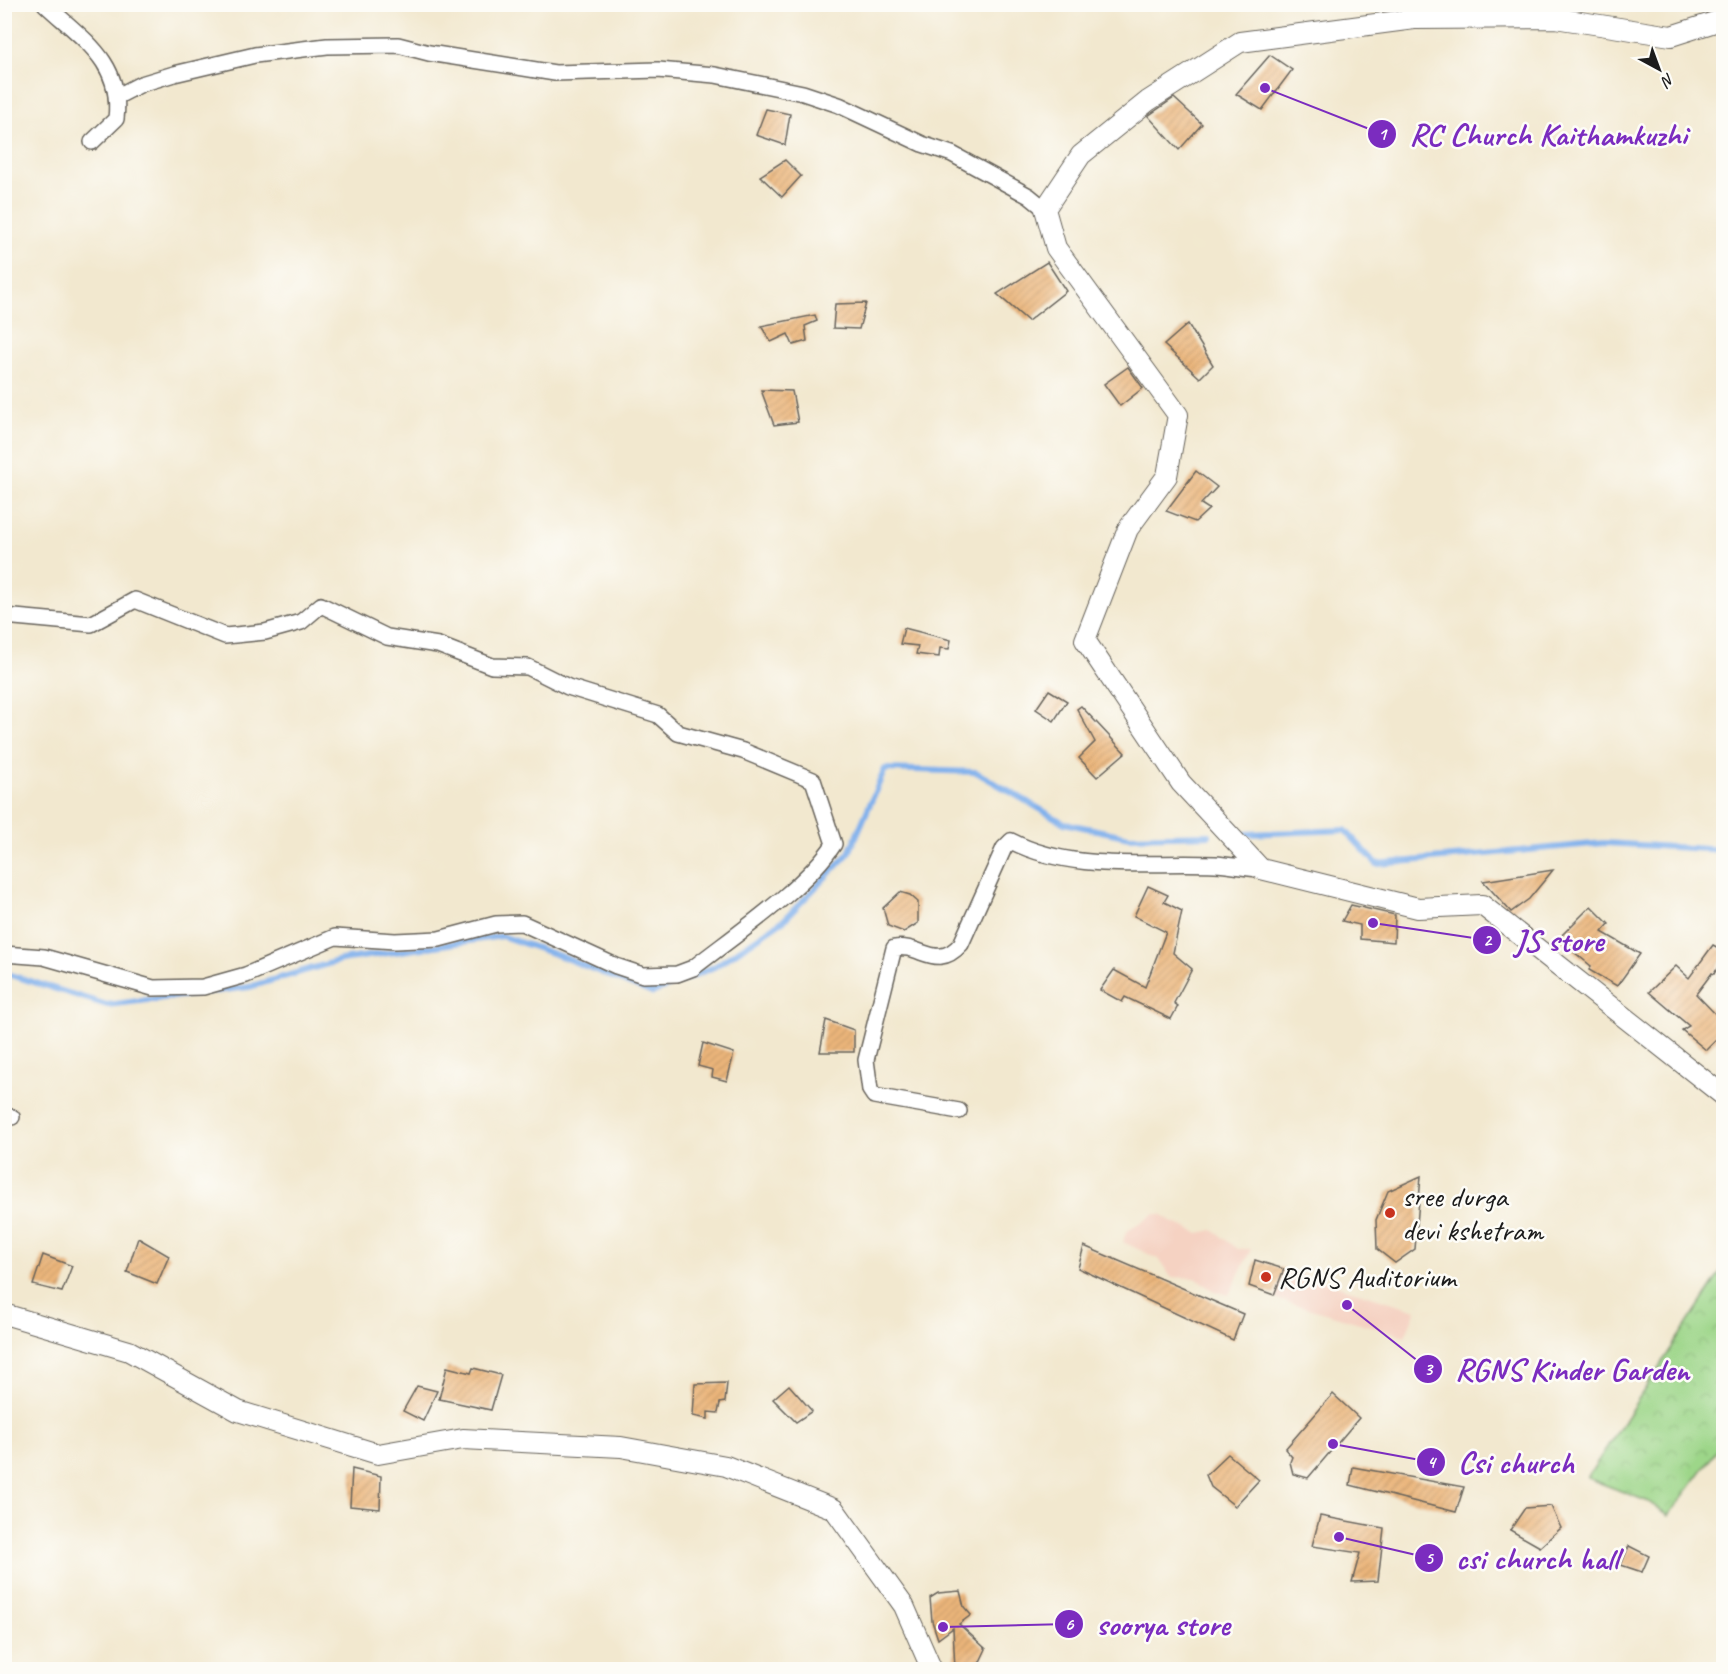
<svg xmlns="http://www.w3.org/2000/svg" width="1728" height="1674" font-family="Caveat,sans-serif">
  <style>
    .built { fill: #f5d2c2 }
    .park { fill: url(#park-crowns); stroke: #5c7952; stroke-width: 1.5 }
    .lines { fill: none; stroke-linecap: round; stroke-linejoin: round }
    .stream { stroke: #81b1ec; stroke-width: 6 }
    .building { fill: url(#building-hatch) }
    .minor-casing { stroke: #67635b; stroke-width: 18 }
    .tertiary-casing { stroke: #67635b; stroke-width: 22 }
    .minor { stroke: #fff; stroke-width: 15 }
    .tertiary { stroke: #fff; stroke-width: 20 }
    .poi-dot { fill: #c8321e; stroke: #fdfcf7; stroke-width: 2 }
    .labels { text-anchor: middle; stroke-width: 5; stroke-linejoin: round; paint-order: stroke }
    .poi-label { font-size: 30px; fill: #1c1c1c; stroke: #fdfcf7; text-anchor: start }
    .leader { fill: none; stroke: #7b2cbf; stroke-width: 2 }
    .callout-dot { fill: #7b2cbf; stroke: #fdfcf7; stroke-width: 2 }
    .mark-label { font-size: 18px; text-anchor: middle; font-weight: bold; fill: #fff }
    .callout-label { font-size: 32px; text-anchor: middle; font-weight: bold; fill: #7b2cbf; stroke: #fdfcf7; stroke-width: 5; stroke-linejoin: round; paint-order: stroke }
  </style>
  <defs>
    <pattern id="park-crowns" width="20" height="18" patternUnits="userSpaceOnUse" patternTransform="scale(1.5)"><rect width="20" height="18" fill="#9dd689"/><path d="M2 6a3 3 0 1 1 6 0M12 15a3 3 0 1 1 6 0" fill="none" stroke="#87b776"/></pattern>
    <pattern id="building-hatch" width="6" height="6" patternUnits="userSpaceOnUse" patternTransform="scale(1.5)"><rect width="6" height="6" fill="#ebb57a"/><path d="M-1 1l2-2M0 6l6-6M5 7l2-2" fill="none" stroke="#c99b69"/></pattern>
  </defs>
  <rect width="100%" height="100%" fill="#fdfcf7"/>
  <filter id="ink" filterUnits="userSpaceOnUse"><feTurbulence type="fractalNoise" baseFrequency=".0167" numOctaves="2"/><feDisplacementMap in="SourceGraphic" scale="12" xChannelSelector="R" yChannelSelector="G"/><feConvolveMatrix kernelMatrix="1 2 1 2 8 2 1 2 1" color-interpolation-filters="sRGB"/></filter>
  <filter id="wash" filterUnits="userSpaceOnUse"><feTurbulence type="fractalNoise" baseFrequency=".008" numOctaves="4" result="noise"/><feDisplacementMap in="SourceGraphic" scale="24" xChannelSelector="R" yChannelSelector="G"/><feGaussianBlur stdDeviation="1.35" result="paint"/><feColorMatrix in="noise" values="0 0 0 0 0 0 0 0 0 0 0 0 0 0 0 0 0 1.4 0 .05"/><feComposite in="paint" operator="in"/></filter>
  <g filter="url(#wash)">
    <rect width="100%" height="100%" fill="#f2e8cf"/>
    <g class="built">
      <polygon points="1154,1214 1163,1215 1172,1222 1198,1233 1213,1230 1238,1249 1251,1249 1229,1295 1214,1291 1195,1278 1171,1277 1159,1259 1123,1242 1126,1232"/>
      <polygon points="1284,1269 1416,1310 1405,1336 1276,1299"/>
    </g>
    <polygon class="park" points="1722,1270 1723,1442 1669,1515 1649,1502 1587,1478"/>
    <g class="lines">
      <g class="stream">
        <polyline points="1247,834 1345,830 1377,864 1604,843 1724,850"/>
        <polyline points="4,973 107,1005 195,994"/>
        <polyline points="208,992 249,987 341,960 502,936 563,957 652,993 714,967 784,920 849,853 885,769 976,772 1064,823 1129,837 1209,835"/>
      </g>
    </g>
    <g id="blocks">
      <g class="building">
        <polygon points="1270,55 1292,70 1262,110 1236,94"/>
        <polygon points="1174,98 1202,124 1179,150 1148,116"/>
        <polygon points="766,109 790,114 785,145 756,135"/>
        <polygon points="785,160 801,176 782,197 760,176"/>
        <polygon points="1047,262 1066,291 1028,321 997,294"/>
        <polygon points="866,303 859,329 833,328 835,304"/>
        <polygon points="815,315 817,321 805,326 807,341 793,345 788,334 771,342 761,326"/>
        <polygon points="1188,324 1213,365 1200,378 1164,345"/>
        <polygon points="1128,367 1143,388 1120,406 1104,384"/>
        <polygon points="761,390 792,391 798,422 774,425"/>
        <polygon points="1196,471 1217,487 1201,504 1209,509 1195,522 1166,511"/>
        <polygon points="904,628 951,640 949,649 940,648 939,657 916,654 918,646 900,644"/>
        <polygon points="1049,690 1067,701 1054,721 1036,709"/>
        <polygon points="1081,706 1125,753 1097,777 1079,758 1095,742 1077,709"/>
        <polygon points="1553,870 1529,899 1511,912 1483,881"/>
        <polygon points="1148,886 1168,895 1164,902 1182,911 1173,953 1192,969 1174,1003 1178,1006 1171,1019 1125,997 1122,1002 1100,990 1114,970 1145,987 1166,932 1134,916"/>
        <polygon points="900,892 910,895 918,902 918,923 904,932 888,926 883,908"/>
        <polygon points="1351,905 1395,915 1394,942 1360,939 1360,925 1342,921"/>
        <polygon points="1591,906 1609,924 1602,932 1640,954 1617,986 1589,970 1591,966 1558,939"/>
        <polygon points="1713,945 1724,951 1724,956 1714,974 1712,973 1696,994 1724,1023 1724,1032 1706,1050 1682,1030 1689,1026 1649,992 1676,966 1689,978"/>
        <polygon points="826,1020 854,1030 854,1052 820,1052"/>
        <polygon points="703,1043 734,1053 727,1081 712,1077 713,1070 698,1066"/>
        <polygon points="1421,1176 1415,1249 1395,1263 1377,1249 1376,1220 1388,1191"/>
        <polygon points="138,1238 169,1256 157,1284 127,1272"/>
        <polygon points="1084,1246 1243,1314 1233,1340 1078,1268"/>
        <polygon points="43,1255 72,1266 62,1292 33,1285"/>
        <polygon points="1255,1260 1284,1269 1274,1295 1249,1286"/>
        <polygon points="447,1367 471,1373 473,1368 501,1375 491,1410 439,1399"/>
        <polygon points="727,1383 725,1402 720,1403 718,1413 708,1412 708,1419 693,1416 695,1384"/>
        <polygon points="789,1385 812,1411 796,1422 773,1399"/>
        <polygon points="417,1386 437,1391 423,1421 403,1411"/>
        <polygon points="1333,1394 1359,1418 1308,1478 1293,1474 1290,1462 1292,1457 1285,1449"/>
        <polygon points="1228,1454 1259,1480 1235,1506 1211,1487 1206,1475"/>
        <polygon points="1353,1467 1464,1487 1456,1512 1350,1485"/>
        <polygon points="352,1469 381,1476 380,1509 350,1506"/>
        <polygon points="1551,1506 1561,1528 1540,1547 1510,1530 1525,1508"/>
        <polygon points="1320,1516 1384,1528 1378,1581 1352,1582 1360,1553 1312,1546"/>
        <polygon points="1629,1546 1649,1556 1642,1572 1621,1565"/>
        <polygon points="960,1591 964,1607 971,1615 959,1624 986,1649 976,1670 955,1670 953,1628 938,1639 932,1621 930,1598 938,1593"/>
      </g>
    </g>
  </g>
  <g filter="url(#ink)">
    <use href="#blocks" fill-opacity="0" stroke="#67635b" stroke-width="1.5"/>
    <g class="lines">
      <g class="minor-casing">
        <g id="minor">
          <path d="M 45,4 C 82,39 123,62 116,119 L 92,142"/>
          <polyline points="118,96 141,84 174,74 255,55 327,46 398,45 429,53 555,73 658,70 715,75 803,93 839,105 922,144 952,154 1029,196 1045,209"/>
          <path d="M 4,616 L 91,624 L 135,600 L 225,636 L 265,632 L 301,622 L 321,605 L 387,637 L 438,645 L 492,666 L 528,667 L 568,687 L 658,715 L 678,733 L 743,751 L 813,780 L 834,844 C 806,887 735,935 693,968 L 677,974 L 643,975 L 616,966 L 522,923 L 496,924 L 439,939 L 395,941 L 335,937 L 246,975 L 203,987 L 153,988 L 44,957 L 4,954"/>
          <path d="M 959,1111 L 874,1096 L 870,1090 L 866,1060 L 894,948 C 921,943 936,972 961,944 L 1004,848 L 1011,841 C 1073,873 1148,861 1215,864 C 1230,865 1246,868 1261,869"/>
          <polyline points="4,1117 12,1117"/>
        </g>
      </g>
      <g class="tertiary-casing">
        <g id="tertiary">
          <polyline points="1724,19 1671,36 1555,18 1414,19 1240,42 1148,101 1081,155 1045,209 1056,248 1178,415 1167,476 1128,529 1085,640 1181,783 1261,869 1418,908 1482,905 1724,1096"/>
          <polyline points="4,1314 129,1351 238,1411 378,1454 463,1439 621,1447 726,1466 834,1509 904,1606 932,1670"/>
        </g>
      </g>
      <use href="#minor" class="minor"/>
      <use href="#tertiary" class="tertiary"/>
    </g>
  </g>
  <g class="poi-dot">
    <circle cx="1390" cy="1213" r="6"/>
    <circle cx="1266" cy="1277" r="6"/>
  </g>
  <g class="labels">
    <g class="poi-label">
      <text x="1402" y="1206">sree durga<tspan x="1402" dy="34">devi kshetram</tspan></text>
      <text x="1278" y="1287">RGNS Auditorium</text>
    </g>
  </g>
  <path class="leader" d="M1265 88L1382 134M1373 923L1487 940M1347 1305L1428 1369M1333 1444L1431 1462M1339 1537L1429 1558M943 1627L1069 1624"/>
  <g class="callout-dot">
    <circle cx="1265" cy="88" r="6"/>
    <circle cx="1373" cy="923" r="6"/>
    <circle cx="1347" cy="1305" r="6"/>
    <circle cx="1333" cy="1444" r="6"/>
    <circle cx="1339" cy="1537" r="6"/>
    <circle cx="943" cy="1627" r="6"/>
    <circle cx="1382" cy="134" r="15"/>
    <circle cx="1487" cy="940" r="15"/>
    <circle cx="1428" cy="1369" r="15"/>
    <circle cx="1431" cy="1462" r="15"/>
    <circle cx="1429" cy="1558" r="15"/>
    <circle cx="1069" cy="1624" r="15"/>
  </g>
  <g class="mark-label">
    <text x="1382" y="140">1</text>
    <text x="1487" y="946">2</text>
    <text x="1428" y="1375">3</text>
    <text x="1431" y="1468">4</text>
    <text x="1429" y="1564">5</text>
    <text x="1069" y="1630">6</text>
  </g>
  <g class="callout-label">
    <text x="1548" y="145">RC Church Kaithamkuzhi</text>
    <text x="1559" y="951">JS store</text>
    <text x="1572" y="1380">RGNS Kinder Garden</text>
    <text x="1516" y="1473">Csi church</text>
    <text x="1537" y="1569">csi church hall</text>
    <text x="1163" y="1635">soorya store</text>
  </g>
  <rect width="1728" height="1674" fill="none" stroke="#fdfcf7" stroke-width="24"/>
  <g transform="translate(1659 69) rotate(139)" stroke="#fdfcf7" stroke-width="4.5" paint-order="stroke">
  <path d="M0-4.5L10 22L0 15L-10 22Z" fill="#1c1c1c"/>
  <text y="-9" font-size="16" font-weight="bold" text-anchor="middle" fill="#1c1c1c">N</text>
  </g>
</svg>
